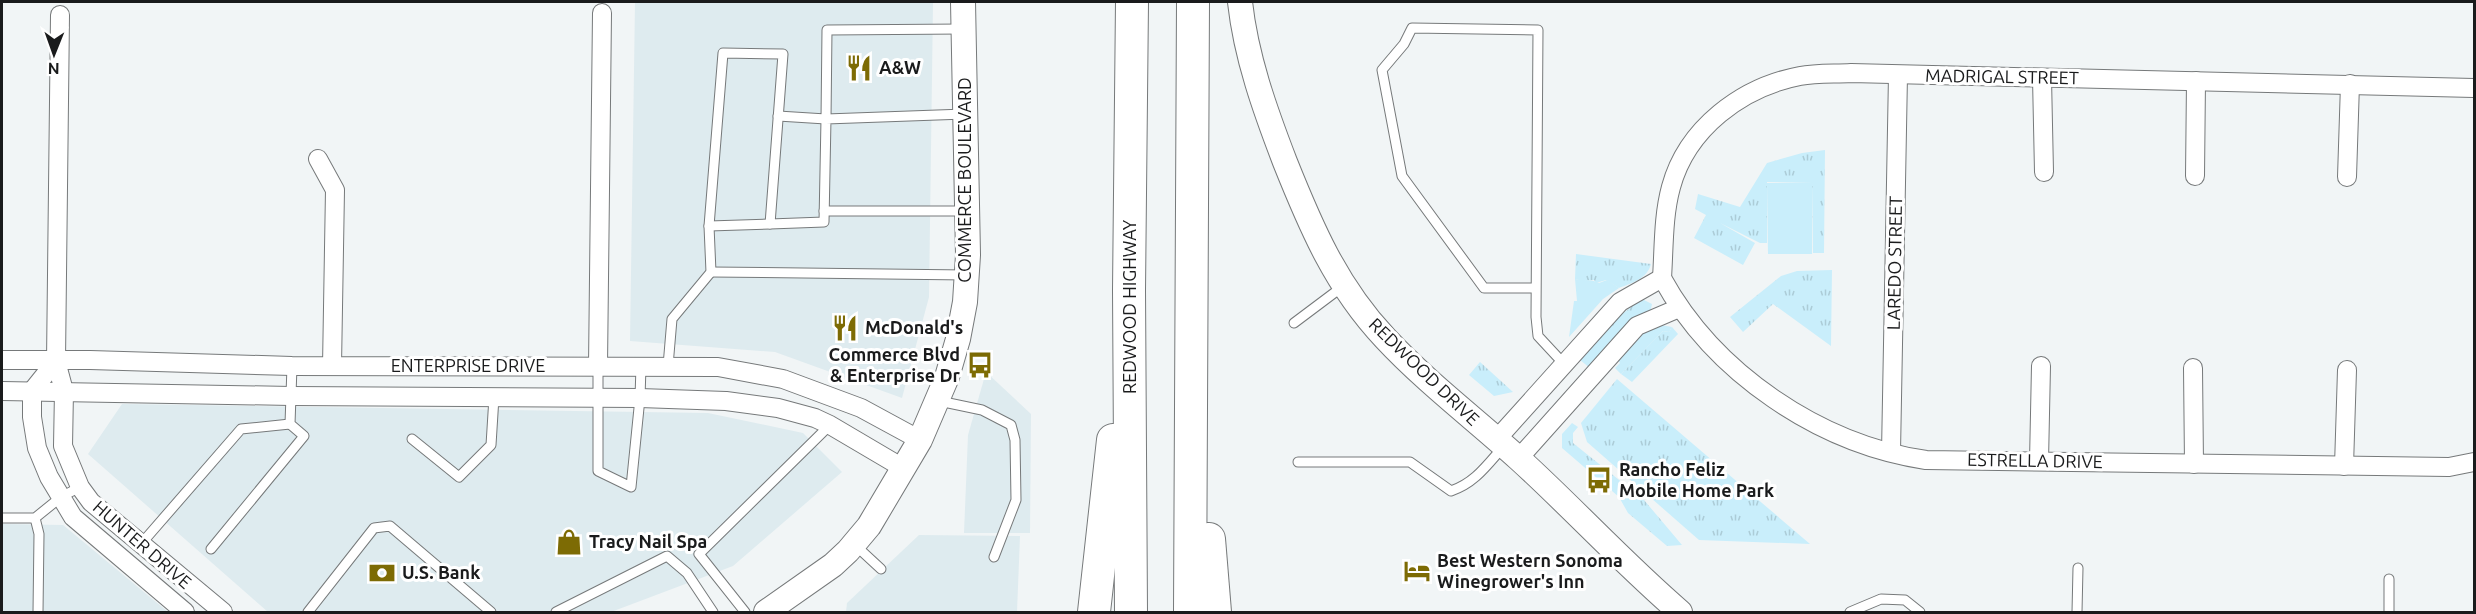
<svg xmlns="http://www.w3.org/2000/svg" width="2476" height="614" font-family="Ubuntu,sans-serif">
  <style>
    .built { fill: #deebef }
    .grass { fill: url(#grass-tufts) }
    .garden { fill: #c9eefb }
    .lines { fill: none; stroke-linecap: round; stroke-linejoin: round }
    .lane-casing { stroke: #76797a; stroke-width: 11 }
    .street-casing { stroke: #76797a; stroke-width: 20 }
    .secondary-casing { stroke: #76797a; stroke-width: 26 }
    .highway-casing { stroke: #76797a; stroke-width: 34 }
    .lane { stroke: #fff; stroke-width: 9 }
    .street { stroke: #fff; stroke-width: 18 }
    .secondary { stroke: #fff; stroke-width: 24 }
    .highway { stroke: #fff; stroke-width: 32 }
    .labels { text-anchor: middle; stroke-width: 6; stroke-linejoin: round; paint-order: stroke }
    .poi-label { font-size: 18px; font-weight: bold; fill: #1a1b1c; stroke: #fff; text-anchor: start }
    .street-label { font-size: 18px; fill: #1a1b1c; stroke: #fff }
  </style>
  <defs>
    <pattern id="grass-tufts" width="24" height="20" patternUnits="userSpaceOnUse" patternTransform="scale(1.5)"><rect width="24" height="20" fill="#c9eefb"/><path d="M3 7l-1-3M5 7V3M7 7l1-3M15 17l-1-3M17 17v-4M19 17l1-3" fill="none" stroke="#acccd7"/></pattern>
  </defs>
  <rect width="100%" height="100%" fill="#f1f5f6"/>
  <g class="built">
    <polygon points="635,2 933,3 929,297 902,398 775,352 630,341"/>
    <polygon points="986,372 1031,414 1030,533 964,533 968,435"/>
    <polygon points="122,404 708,413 803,433 842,472 733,566 611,612 268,612 88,454"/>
    <polygon points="2,524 63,525 168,612 2,612"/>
    <polygon points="919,535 1020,536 1017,612 846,612 847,603"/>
  </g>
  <g class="grass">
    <polygon points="1825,150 1824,253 1813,253 1812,182 1767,182 1767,243 1760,243 1720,223 1755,243 1743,265 1694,238 1706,215 1695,209 1698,194 1740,207 1767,163 1802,153"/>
    <path d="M 1576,254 L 1651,264 C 1647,279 1632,283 1619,288 L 1606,280 L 1596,283 L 1594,280 L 1583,281 L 1575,279 Z"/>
    <polygon points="1832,270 1831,346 1773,304 1743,332 1730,317 1781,276 1797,271"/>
    <polygon points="1642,299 1652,304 1650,313 1590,368 1580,360 1610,323"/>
    <polygon points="1672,327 1678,334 1632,382 1621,374 1663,331 1669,332"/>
    <polygon points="1480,362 1513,392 1494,396 1469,375"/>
    <polygon points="1617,379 1810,544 1699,540 1587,442 1581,423"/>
    <polygon points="1572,423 1578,427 1573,433 1573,443 1644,500 1682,545 1667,546 1628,513 1619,497 1562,448 1562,434"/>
  </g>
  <g class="garden">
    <polygon points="1812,182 1812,254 1768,254 1767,183"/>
    <path d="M 1575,279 C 1584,281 1592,279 1599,283 L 1607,280 L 1619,288 L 1603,299 L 1569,337 L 1574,301 L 1577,301 Z"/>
    <polygon points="1661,325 1672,327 1669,332 1663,331 1621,374 1615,368 1620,363 1617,359 1638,336"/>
  </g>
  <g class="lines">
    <g class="lane-casing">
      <g id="lane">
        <polyline points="778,116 826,119 827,30 963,29"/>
        <polyline points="824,211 967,211"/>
        <polyline points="709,226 770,224"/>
        <polyline points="711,272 967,275"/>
        <polyline points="1535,288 1484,288 1402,176 1382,70 1404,44 1412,28 1538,30 1536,317 1538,336 1564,364"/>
        <polyline points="1294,323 1342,287"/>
        <polyline points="598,366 598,471 631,487 640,398 641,366"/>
        <polyline points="668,366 672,319 711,272 709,226 723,53 783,54 770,224 824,222 826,119 965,114"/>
        <polyline points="939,401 982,410 1011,425 1015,440 1016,500 994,557"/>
        <polyline points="412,439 459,477 491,445 494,397"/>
        <path d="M 1298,462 L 1410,462 L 1451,491 C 1475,483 1487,465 1504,446"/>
        <polyline points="2,518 35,518 61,497 80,487"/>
        <polyline points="35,518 39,534 38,612"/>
        <polyline points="141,544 241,429 290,424"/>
        <polyline points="854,544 881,569"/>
        <polyline points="211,549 304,436 290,424 292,366"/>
        <polyline points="2389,579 2389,612"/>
        <polyline points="308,612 374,528 390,526 491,612"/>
        <polyline points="556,612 667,556 687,573 713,612"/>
        <polyline points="745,612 699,554 830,425"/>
        <polyline points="1850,612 1881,599 1905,600 1920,612"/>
        <polyline points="2077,612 2078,568"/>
      </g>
    </g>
    <g class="street-casing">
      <g id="street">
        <polyline points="60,15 56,361 64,391 63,446 80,487 91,502 223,612"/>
        <polyline points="2042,78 2044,172"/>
        <polyline points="318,159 335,190 332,366"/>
        <polyline points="2195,176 2196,81"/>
        <polyline points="2347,177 2350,84"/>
        <path d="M 1662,278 C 1664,248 1663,216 1671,187 C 1687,128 1742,87 1800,76 C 1816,73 1834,74 1851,73 L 2474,88"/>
        <path d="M 1662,278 C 1714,373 1819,444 1926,460 L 2449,467 L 2474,462"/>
        <polyline points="2,360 90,360 292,366 718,367 783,379 861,408 920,440"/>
        <polyline points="56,361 32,391 32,417 37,448 49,477 73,517 185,612"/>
        <polyline points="598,366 602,13"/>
        <polyline points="2193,368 2194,464"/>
        <polyline points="2,391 291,396 640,398 726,401 778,408 815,418 830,425 903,468"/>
        <polyline points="1496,440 1620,302 1662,278"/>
        <polyline points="1891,452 1898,75"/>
        <polyline points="1519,458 1637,326 1679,308"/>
        <polyline points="2039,461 2041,366"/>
        <polyline points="2344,466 2347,370"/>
      </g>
    </g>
    <g class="secondary-casing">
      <g id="secondary">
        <path d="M 1240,2 C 1246,57 1265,110 1285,162 C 1311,227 1336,286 1385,338 C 1426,382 1475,419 1519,459 C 1574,509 1624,564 1680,612"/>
        <polyline points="766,612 833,565 848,551 869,526 920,440 947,377 958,339 965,302 968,255 963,2"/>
      </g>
    </g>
    <g class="highway-casing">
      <g id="highway">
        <polyline points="1209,539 1215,612"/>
        <polyline points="1094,612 1113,440"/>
        <polyline points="1131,612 1129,290 1132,2"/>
        <polyline points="1190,612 1193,2"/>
      </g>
    </g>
    <use href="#lane" class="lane"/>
    <use href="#street" class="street"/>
    <use href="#secondary" class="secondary"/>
    <use href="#highway" class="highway"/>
  </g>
  <defs>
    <g id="restaurant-bare" transform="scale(2.07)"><path d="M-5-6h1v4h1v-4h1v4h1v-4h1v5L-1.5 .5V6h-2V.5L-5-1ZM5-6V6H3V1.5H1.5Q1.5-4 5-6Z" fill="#7d6b04" stroke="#fff" stroke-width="2.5" paint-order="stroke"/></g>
    <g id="bus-bare" transform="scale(2.07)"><path d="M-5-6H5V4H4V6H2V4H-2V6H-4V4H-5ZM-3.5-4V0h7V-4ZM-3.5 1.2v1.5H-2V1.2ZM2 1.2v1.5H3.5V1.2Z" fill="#7d6b04" stroke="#fff" stroke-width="2.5" paint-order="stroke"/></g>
    <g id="shop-bare" transform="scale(2.07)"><path d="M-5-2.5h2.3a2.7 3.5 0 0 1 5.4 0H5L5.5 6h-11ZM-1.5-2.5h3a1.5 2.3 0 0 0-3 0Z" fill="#7d6b04" stroke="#fff" stroke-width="2.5" paint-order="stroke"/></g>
    <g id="hotel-bare" transform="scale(2.07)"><path d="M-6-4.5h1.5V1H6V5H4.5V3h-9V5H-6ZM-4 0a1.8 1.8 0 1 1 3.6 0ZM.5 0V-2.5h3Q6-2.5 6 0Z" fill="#7d6b04" stroke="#fff" stroke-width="2.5" paint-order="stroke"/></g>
    <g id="bank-bare" transform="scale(2.07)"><path d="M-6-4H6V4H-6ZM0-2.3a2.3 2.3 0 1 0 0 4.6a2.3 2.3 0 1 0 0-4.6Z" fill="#7d6b04" stroke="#fff" stroke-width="2.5" paint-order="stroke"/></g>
  </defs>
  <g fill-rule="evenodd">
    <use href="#restaurant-bare" x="859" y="68"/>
    <use href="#restaurant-bare" x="845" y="328"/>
    <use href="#bus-bare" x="980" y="365"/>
    <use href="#bus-bare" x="1599" y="480"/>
    <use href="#shop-bare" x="569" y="542"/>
    <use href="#hotel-bare" x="1417" y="571"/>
    <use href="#bank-bare" x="382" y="573"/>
  </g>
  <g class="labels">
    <g class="poi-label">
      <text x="879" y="74">A&amp;W</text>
      <text x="865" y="334">McDonald's</text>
      <text x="960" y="361" text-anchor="end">Commerce Blvd<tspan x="960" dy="21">&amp; Enterprise Dr</tspan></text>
      <text x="1619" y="476">Rancho Feliz<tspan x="1619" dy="21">Mobile Home Park</tspan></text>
      <text x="589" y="548">Tracy Nail Spa</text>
      <text x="1437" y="567">Best Western Sonoma<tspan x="1437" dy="21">Winegrower's Inn</tspan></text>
      <text x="402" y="579">U.S. Bank</text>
    </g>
    <g class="street-label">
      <text transform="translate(2002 77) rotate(1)" y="6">MADRIGAL STREET</text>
      <text transform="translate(965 180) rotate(-90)" y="6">COMMERCE BOULEVARD</text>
      <text transform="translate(1895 263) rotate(-89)" y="6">LAREDO STREET</text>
      <text transform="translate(1130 307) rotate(-90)" y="6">REDWOOD HIGHWAY</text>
      <text x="468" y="372">ENTERPRISE DRIVE</text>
      <text transform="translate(1424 372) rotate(44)" y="6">REDWOOD DRIVE</text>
      <text transform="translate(2035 461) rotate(1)" y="6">ESTRELLA DRIVE</text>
      <text transform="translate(142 545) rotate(41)" y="6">HUNTER DRIVE</text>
    </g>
  </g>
  <rect width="2476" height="614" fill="none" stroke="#1a1b1c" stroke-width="6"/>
  <g transform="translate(54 54) rotate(181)" stroke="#ffffff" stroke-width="4.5" paint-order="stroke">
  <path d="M0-4.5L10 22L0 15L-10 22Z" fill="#1a1b1c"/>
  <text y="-9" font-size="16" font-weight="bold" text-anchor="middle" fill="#1a1b1c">N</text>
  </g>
</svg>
